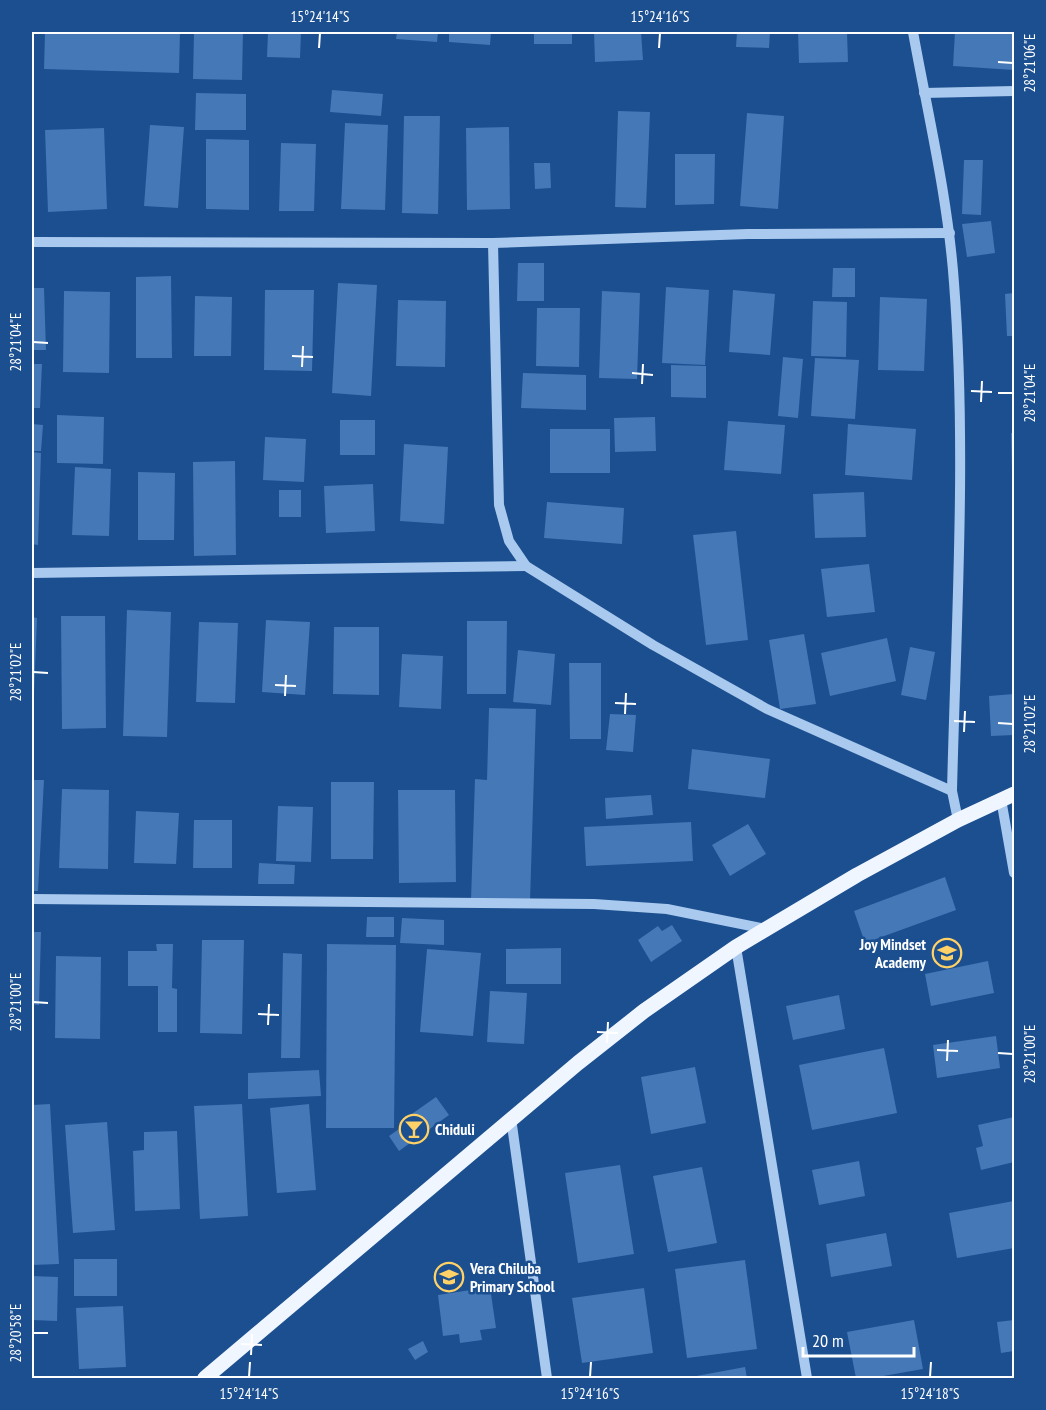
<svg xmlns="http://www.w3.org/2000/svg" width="1046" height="1410" font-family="'PT Sans Narrow',sans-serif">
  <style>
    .building { fill: #4478b7 }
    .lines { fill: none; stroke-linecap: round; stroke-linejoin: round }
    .minor { stroke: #a9c9ee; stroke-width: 10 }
    .major { stroke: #f0f6ff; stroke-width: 15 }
    .ticks { fill: none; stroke: #fff; stroke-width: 2 }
    .labels { text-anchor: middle; stroke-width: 5; stroke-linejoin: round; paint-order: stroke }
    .poi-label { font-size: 16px; font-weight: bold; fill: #fff; stroke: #1b4f8f; text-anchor: start }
    .neatline { fill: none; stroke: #fff; stroke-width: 2 }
    .ticks-label { font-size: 15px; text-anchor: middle; fill: #fff }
  </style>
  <rect width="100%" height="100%" fill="#1b4f8f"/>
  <g class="building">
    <polygon points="45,32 180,32 179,73 44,69"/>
    <polygon points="194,32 243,32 242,80 193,79"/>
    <polygon points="268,32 301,32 300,58 267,57"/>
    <polygon points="397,32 438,32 437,42 396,39"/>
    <polygon points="449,32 491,32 490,45 449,42"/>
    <rect x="534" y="32" width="38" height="12"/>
    <polygon points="594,32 641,32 643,60 595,62"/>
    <polygon points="737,32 770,32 769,48 736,47"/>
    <polygon points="798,32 847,32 848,62 799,63"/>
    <polygon points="955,32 1014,32 1014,70 953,66"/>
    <polygon points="332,90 383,94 381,116 330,112"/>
    <polygon points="196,93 246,94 246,130 195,130"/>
    <polygon points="618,111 650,112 646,208 615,207"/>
    <polygon points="747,113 784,116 778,209 740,206"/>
    <polygon points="404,116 440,116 438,214 402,213"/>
    <polygon points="345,123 388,125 385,210 341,209"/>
    <polygon points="150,125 184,127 178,208 144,206"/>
    <polygon points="509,127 510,209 467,210 466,128"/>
    <polygon points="104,128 107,209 48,212 45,130"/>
    <polygon points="206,139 249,140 249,210 206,209"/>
    <polygon points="281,143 316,144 314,211 279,211"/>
    <polygon points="675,154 715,154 714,204 675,205"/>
    <rect x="1012" y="157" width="2" height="41"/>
    <polygon points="964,160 983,160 981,215 962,214"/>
    <polygon points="534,163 550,163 551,188 535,189"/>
    <polygon points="991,221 995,253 967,257 962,224"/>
    <polygon points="518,263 544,263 544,301 517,301"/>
    <polygon points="833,268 855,268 855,297 832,297"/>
    <polygon points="171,276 172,358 136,358 136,277"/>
    <polygon points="338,283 377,285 371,396 332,393"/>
    <polygon points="666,287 709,290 705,365 662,363"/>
    <polygon points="32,288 44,288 46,350 32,350"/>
    <polygon points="265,290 314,290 312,371 264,370"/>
    <polygon points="733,290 775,294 770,355 729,352"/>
    <polygon points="64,291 110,292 109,373 63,372"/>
    <polygon points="602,291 640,293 637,379 599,378"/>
    <polygon points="1014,293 1014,336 1007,336 1005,294"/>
    <polygon points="195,296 232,297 231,356 194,356"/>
    <polygon points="880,297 927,299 924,371 878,370"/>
    <polygon points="398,300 446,301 445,367 396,366"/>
    <polygon points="813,301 847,302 846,357 811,356"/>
    <polygon points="537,308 580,308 579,367 536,366"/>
    <polygon points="783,357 803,359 798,418 778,416"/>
    <polygon points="815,358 859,360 855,419 811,416"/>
    <polygon points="32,364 42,364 40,408 32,408"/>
    <polygon points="671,365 706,366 706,398 671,397"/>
    <polygon points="523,373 586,375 586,410 521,408"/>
    <polygon points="57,415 104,417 103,464 57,463"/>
    <polygon points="655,417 656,451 615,452 614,418"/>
    <rect x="340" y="420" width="35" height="35"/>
    <polygon points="728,421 785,425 781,474 724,470"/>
    <polygon points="32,424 43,425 41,451 32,451"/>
    <polygon points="848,424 916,429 912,480 845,475"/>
    <rect x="550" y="429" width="60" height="44"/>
    <polygon points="1011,433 1014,433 1014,471 1012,471"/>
    <polygon points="265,437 306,439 304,482 263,480"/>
    <polygon points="404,444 448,447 444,524 400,521"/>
    <polygon points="32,452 41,453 38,545 32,544"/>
    <polygon points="235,461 236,555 194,556 193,462"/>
    <polygon points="75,467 111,469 109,536 72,535"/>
    <polygon points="138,472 175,473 174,540 138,540"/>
    <polygon points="373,484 375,531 326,533 324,486"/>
    <rect x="279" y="490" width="22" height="27"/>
    <polygon points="864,492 866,537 815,538 813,494"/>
    <polygon points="547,502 624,508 622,544 544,538"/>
    <polygon points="736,531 748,640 706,645 693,535"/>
    <polygon points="869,564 875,612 827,617 821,569"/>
    <polygon points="127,610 171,612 167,737 123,736"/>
    <polygon points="61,616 105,616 106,728 62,729"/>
    <polygon points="32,617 37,618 33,719 32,719"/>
    <polygon points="266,620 310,622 305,695 262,692"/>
    <polygon points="467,621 507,621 506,694 467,694"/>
    <polygon points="199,622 238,623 235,703 196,702"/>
    <polygon points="334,627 379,627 379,695 333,694"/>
    <polygon points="804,634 816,704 780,709 769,640"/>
    <polygon points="887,638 896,681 830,696 821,653"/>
    <polygon points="910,647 935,652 926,700 901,695"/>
    <polygon points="518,650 555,654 551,705 513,702"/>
    <polygon points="402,654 443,656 441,709 399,707"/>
    <polygon points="569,663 601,663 601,739 570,739"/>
    <polygon points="1014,694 1014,735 991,736 989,696"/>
    <polygon points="489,708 536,709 530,902 471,900 475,779 487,780"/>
    <polygon points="610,714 636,715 633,752 606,750"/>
    <polygon points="692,749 770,759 765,798 688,789"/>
    <polygon points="32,780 44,780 38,891 32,891"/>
    <polygon points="331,782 374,782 373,859 331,859"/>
    <polygon points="62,789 109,790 108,869 59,868"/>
    <polygon points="398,790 455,790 456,882 399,883"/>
    <polygon points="651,795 653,815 606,819 605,798"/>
    <polygon points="278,806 313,807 311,862 276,861"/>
    <polygon points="136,811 179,813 176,864 134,863"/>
    <polygon points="194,820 232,820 232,868 193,868"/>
    <polygon points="691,822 693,861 586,866 584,827"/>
    <polygon points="748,824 766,854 730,876 712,845"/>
    <polygon points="259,863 295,865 294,884 258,884"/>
    <polygon points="945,877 956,910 865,943 854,911"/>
    <polygon points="367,917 394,917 394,937 366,937"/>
    <polygon points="402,918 444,920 444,945 400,943"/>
    <polygon points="672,925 682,941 651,962 638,940 658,926 662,931"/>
    <polygon points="32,932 41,932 39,1005 32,1004"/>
    <polygon points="202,940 244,940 242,1034 200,1033"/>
    <polygon points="156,944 173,944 172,988 177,989 177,1032 158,1032 158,986 128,986 128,951 157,951"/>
    <polygon points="327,944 396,945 394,1128 326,1128"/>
    <polygon points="561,948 561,984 506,984 506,949"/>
    <polygon points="427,949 481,953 473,1036 420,1032"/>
    <polygon points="283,953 302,954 300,1058 281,1058"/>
    <polygon points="56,956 101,957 100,1039 55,1038"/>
    <polygon points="988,961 994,993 931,1006 925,974"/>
    <polygon points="490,991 527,993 524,1044 487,1042"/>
    <polygon points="839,995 845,1029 793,1040 786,1006"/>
    <polygon points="996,1036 1000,1068 937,1078 933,1045"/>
    <polygon points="884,1048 897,1113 812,1130 799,1065"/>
    <polygon points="695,1067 706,1123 651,1134 641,1077"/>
    <polygon points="319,1070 321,1096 248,1099 248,1073"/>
    <polygon points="436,1097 449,1115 399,1151 389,1136 402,1127 399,1123"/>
    <polygon points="50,1104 59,1264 32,1265 32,1105"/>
    <polygon points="242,1104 248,1216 200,1219 194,1106"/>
    <polygon points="309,1104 316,1190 277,1193 270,1108"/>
    <polygon points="1014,1117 1014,1162 981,1170 976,1148 983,1146 978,1125"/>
    <polygon points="107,1122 115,1230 73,1233 65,1125"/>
    <polygon points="177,1131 180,1209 135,1211 133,1151 144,1150 144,1132"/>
    <polygon points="859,1161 865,1196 819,1205 812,1170"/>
    <polygon points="620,1165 634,1254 578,1263 565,1173"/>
    <polygon points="702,1167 717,1243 668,1252 653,1176"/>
    <polygon points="1014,1201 1014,1248 957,1258 949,1213"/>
    <polygon points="886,1233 892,1266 831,1277 826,1244"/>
    <rect x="74" y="1259" width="43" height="37"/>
    <polygon points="745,1260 757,1349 687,1358 675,1269"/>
    <polygon points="32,1276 58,1277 57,1321 32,1320"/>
    <polygon points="490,1287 496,1328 480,1330 482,1340 460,1343 459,1334 443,1336 438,1295"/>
    <polygon points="644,1288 653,1353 582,1363 572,1298"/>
    <polygon points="123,1306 126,1367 79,1369 76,1308"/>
    <polygon points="914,1320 923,1369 872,1378 856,1378 847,1332"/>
    <polygon points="1014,1320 1014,1351 1001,1353 997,1322"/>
    <polygon points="423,1341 428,1352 415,1360 408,1349"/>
    <polygon points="745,1367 747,1378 691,1378 691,1377"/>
  </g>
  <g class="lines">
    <g class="minor">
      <path d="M 913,32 C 928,115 948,198 954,283 C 967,451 956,622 952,791 L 958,820"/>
      <polyline points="924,93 1014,91"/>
      <polyline points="32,242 493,243 748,234 950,233"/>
      <polyline points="493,243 499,505 509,541 526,566 653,645 767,709 952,791"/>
      <polyline points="32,573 526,566"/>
      <polyline points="1001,799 1014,873"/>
      <polyline points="32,899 594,904 667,909 766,929"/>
      <polyline points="736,947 807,1378"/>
      <polyline points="511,1118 547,1378"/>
    </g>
    <polyline class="major" points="205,1378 578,1063 644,1011 736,947 857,875 958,820 1014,794"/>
  </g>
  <path class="ticks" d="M 319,48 L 320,33M 659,48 L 660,33M 998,62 L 1013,63M 33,342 L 48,343M 292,356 L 313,357M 302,367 L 303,346M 632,373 L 653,375M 642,384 L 643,364M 971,391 L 992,392M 998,393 L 1013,393M 981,402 L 982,381M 33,672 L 48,673M 275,685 L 296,686M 285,696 L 286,675M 615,703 L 636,704M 625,714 L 626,693M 954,721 L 975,722M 998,723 L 1013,724M 964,732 L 965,711M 33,1002 L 48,1003M 258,1014 L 279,1015M 268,1025 L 269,1004M 597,1032 L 618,1033M 607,1043 L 608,1022M 937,1050 L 958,1051M 998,1053 L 1013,1054M 947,1061 L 948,1040M 33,1333 L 48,1333M 241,1344 L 262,1345M 251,1355 L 252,1334M 249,1377 L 250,1362M 590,1377 L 591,1362M 930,1377 L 931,1362"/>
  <defs>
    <g id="school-ring" transform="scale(1.5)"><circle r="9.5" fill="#1b4f8f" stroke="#ffd166" stroke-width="1.5"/><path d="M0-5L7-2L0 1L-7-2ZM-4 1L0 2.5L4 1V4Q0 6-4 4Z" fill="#ffd166"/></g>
    <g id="bar-ring" transform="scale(1.5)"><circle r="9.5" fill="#1b4f8f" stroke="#ffd166" stroke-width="1.5"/><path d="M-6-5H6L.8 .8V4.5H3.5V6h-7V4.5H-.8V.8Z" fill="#ffd166"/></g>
  </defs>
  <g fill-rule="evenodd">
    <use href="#school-ring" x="947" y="953"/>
    <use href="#bar-ring" x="414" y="1129"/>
    <use href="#school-ring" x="449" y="1277"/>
  </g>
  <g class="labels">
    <g class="poi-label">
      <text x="926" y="950" text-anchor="end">Joy Mindset<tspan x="926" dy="18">Academy</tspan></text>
      <text x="435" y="1135">Chiduli</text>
      <text x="470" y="1274">Vera Chiluba<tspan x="470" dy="18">Primary School</tspan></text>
    </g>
  </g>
  <rect width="1046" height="1410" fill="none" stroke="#1b4f8f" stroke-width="66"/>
  <path d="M803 1347v9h111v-9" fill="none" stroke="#ffffff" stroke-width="3"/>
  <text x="812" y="1347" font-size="18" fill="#ffffff" stroke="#1b4f8f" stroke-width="4.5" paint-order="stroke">20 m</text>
  <rect x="33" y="33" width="980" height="1344" class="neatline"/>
  <g class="ticks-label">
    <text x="320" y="22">15°24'14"S</text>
    <text x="660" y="22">15°24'16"S</text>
    <text transform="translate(1030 63) rotate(-90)" y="5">28°21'06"E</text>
    <text transform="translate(16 342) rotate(-90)" y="5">28°21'04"E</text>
    <text transform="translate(1030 393) rotate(-90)" y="5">28°21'04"E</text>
    <text transform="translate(16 672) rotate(-90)" y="5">28°21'02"E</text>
    <text transform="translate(1030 724) rotate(-90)" y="5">28°21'02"E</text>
    <text transform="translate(16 1002) rotate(-90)" y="5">28°21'00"E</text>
    <text transform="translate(1030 1054) rotate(-90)" y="5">28°21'00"E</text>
    <text transform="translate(16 1333) rotate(-90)" y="5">28°20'58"E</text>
    <text x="249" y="1399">15°24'14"S</text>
    <text x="590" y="1399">15°24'16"S</text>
    <text x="930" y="1399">15°24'18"S</text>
  </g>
</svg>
